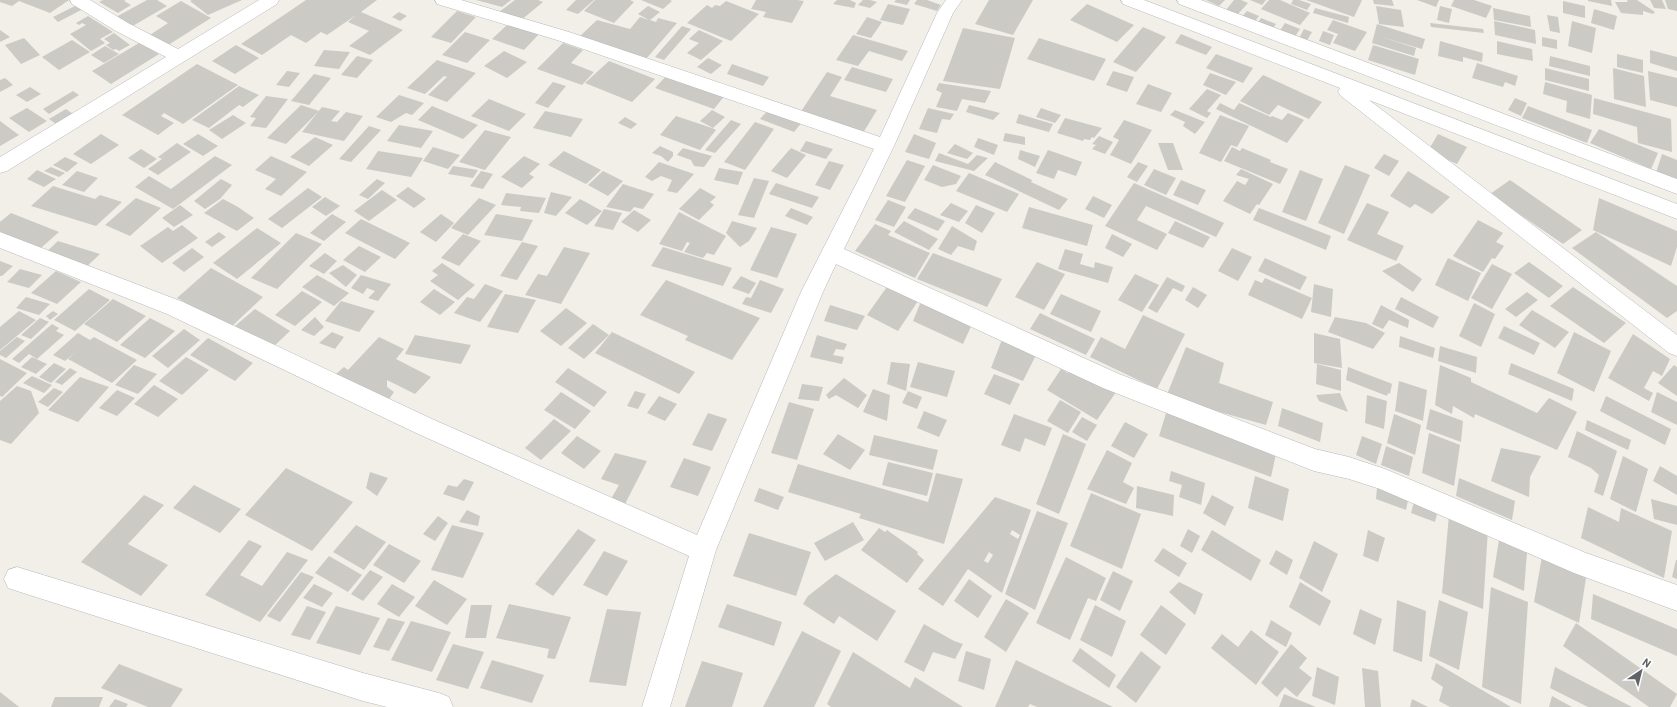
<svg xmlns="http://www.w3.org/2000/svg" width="1677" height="707" font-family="Barlow,sans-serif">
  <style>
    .building { fill: #cccac5; fill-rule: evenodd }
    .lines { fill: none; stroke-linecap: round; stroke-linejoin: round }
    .minor-casing { stroke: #b5b8bc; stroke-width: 1 }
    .minor { fill: #fff; fill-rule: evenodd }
  </style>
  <rect width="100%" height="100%" fill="#f1efe8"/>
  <g class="building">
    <polygon points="0,0 69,0 50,13 19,1 12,6 0,2"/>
    <polygon points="103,0 126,0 124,1 131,5 118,13 99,2"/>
    <polygon points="147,0 157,0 167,6 131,27 116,17"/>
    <polygon points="192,0 242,0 208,15 190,1"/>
    <polygon points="306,0 377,0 361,12 403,30 370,55 349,46 369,31 348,22 356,15 327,35 321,32 306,43 291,35 262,55 241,44"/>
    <polygon points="476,0 511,0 502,7"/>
    <polygon points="515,0 538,0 543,2 520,21 499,12"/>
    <polygon points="576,0 594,0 578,14 566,10"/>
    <polygon points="595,0 630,0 634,2 614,23 584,11"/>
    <polygon points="641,0 670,0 672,1 663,9"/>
    <polygon points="756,0 797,0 804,1 792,23 763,17 766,12 751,9"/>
    <polygon points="837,0 850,0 856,3 854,8 833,4"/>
    <polygon points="863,0 870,0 877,2 870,8 858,5"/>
    <polygon points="896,0 910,0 907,5 894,2"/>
    <polygon points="917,0 927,0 941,5 937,11 914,4"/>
    <polygon points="989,0 1033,0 1013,35 975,24"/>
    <polygon points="1206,0 1225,0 1219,6"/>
    <polygon points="1234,0 1241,0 1248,3 1238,14 1226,10"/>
    <polygon points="1250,0 1266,0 1262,5"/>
    <polygon points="1269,0 1280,0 1310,13 1300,25 1261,9"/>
    <polygon points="1293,0 1299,0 1311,4 1307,10 1291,4"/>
    <polygon points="1306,0 1362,0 1354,17"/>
    <polygon points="1373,0 1392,0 1394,6 1374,4"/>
    <polygon points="1417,0 1439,0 1436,7"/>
    <polygon points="1454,0 1474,0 1492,6 1486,18 1451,6"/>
    <polygon points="1588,0 1611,0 1612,6 1588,1"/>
    <polygon points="1627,0 1637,0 1655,12 1653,14 1643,11 1643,15 1621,13 1615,2 1628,2"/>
    <polygon points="1650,0 1662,0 1666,9 1654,8"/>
    <polygon points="1665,0 1677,0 1677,11 1668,9"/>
    <polygon points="181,1 211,18 165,47 147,37 168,23 156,16"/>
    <polygon points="726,1 759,14 731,41 687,23 707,5 712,8 715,5 720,6"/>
    <polygon points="1563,1 1585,6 1585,18 1563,13"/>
    <polygon points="888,4 910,9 903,25 880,20"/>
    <polygon points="1087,4 1134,25 1117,42 1070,20"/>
    <polygon points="77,5 83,9 58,22 53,17"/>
    <polygon points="648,6 660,12 650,20 656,22 658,18 677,23 646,59 577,39 597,20 630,29 640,17 649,20 638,14"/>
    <polygon points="1376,6 1401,10 1404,27 1379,24"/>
    <polygon points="1440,6 1452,9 1449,23 1437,20"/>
    <polygon points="1315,8 1349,17 1348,23 1313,13"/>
    <polygon points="1493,8 1530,16 1531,27 1494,20"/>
    <polygon points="1594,9 1617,16 1614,30 1591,23"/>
    <polygon points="457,11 476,17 451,43 431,37"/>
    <polygon points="1247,11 1259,16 1252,25 1240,19"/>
    <polygon points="399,12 407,16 400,21 392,17"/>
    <polygon points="1547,15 1558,17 1560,33 1550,31"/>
    <polygon points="88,16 113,32 100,39 105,43 91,51 70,34 86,25 82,23 79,25 76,23"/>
    <polygon points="867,17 882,22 871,38 856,34"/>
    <polygon points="1261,18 1276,24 1270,32 1256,26"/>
    <polygon points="1333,20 1367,32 1355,51 1333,43 1338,34 1327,30"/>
    <polygon points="1494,21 1535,30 1536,44 1495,35"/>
    <polygon points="1572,21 1596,28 1592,53 1568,46"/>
    <polygon points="1285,23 1300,29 1294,38 1279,32"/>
    <polygon points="1430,23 1483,29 1484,33 1431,27"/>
    <polygon points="508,24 539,34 524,50 492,39"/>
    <polygon points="1377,24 1425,39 1422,49 1378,36 1416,48 1414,56 1372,43"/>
    <polygon points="682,26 691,29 664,60 655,57"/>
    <polygon points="1143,27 1166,37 1136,72 1113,62"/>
    <polygon points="963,28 1015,38 1000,89 943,81"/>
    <polygon points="1304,29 1312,32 1305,44 1297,42"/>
    <polygon points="0,30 10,37 0,42"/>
    <polygon points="699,30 723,41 701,60 687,53 699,43 689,39"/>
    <polygon points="1323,31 1334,35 1330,45 1319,41"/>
    <polygon points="465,32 490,40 467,63 442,55"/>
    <polygon points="114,33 130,45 119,51 116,49 113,50 106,45 110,43 104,39"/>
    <polygon points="1181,34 1212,47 1206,55 1175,43"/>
    <polygon points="853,35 908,51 902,61 869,51 858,66 836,60"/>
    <polygon points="1542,37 1557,40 1557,49 1542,46"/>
    <polygon points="24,38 40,55 21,64 5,45"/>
    <polygon points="1039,38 1106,59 1094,81 1027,59"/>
    <polygon points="72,40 90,52 59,70 42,57"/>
    <polygon points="1440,41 1483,53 1482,62 1463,57 1463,62 1438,56"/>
    <polygon points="1497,41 1532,49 1533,61 1497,54"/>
    <polygon points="139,43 159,54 111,84 92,71"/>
    <polygon points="563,43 583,50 571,63 594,72 582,85 537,69"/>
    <polygon points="236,45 259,58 235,74 212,61"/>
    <polygon points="1373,45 1419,59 1415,75 1368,60"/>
    <polygon points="105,46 119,54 104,63 91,55"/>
    <polygon points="324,50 350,52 339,69 314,66"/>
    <polygon points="1650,50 1677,57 1677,71 1650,63"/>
    <polygon points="504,51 527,62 507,78 484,66"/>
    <polygon points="1216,54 1253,68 1243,83 1206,68"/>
    <polygon points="1617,54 1643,60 1643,73 1617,67"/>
    <polygon points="357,56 373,60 357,78 341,75"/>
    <polygon points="1550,56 1590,66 1590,76 1549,66"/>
    <polygon points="708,58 722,65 711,74 697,67"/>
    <polygon points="437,60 476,73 447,102 428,95 447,77 444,76 425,94 407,88"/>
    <polygon points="609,61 655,79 632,102 585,83"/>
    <polygon points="1477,63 1518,76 1515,86 1505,82 1503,87 1472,78"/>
    <polygon points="197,64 238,85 183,124 164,113 161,116 174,123 158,135 122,115"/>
    <polygon points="732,64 769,77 763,86 727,74"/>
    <polygon points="852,67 893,79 886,92 844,80"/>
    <polygon points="1545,68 1589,79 1589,91 1545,80"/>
    <polygon points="1613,68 1644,76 1646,107 1614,99"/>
    <polygon points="287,71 300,73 289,87 276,85"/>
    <polygon points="1113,71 1134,77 1127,92 1106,85"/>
    <polygon points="1648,71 1677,78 1677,107 1650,100"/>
    <polygon points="827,72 842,77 830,96 877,110 863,133 800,113"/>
    <polygon points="1210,73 1236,82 1226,95 1203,85"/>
    <polygon points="314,74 331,78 309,105 291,101"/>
    <polygon points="668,74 726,94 714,109 655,88"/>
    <polygon points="1263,75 1322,102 1309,119 1278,105 1269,115 1240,101"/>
    <polygon points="5,78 13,85 0,92 0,80"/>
    <polygon points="553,82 566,86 548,108 535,103"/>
    <polygon points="1545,82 1592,95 1590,119 1566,112 1567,101 1543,94"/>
    <polygon points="939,83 991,91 985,103 962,99 957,111 936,107 942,93 936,90"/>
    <polygon points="1148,84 1172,93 1161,112 1136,104"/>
    <polygon points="239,86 259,95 243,107 239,105 209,128 192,120"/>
    <polygon points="30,87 41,94 27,102 16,95"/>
    <polygon points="1207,89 1221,95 1207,111 1211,113 1207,118 1189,109"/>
    <polygon points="73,91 79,95 49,114 43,109"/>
    <polygon points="399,95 424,103 412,115 406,113 391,122 376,117"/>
    <polygon points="266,96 288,99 266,128 250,126 256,118 250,117"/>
    <polygon points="1515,98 1527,103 1521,116 1508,110"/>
    <polygon points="1594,98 1671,119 1672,152 1638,143 1637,127 1593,114"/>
    <polygon points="489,99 526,114 509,131 471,116"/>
    <polygon points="1220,103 1234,110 1239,103 1271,117 1272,116 1282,120 1288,113 1304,120 1287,143 1216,109"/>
    <polygon points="301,105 319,111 286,144 267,138"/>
    <polygon points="969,105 1000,113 993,120 966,112"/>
    <polygon points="432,106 478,125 463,139 418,120"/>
    <polygon points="1528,106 1592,130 1587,143 1522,118"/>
    <polygon points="322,107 340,111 331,121 337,122 346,112 363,116 344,141 302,132"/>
    <polygon points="27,108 47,121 29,132 9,118"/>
    <polygon points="770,108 803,121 794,132 760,119"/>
    <polygon points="928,108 954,114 950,120 942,119 937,133 919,129"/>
    <polygon points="1041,108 1061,115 1055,123 1036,117"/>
    <polygon points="66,109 73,114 56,124 49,119"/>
    <polygon points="712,110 725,117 713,128 700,121"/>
    <polygon points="1175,110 1205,122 1195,134 1183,126 1185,122 1170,115"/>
    <polygon points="545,111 583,119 571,137 533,128"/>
    <polygon points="1019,114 1053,124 1049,132 1016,123"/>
    <polygon points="233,115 246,123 222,139 209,130"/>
    <polygon points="1220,115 1249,126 1237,147 1231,145 1221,162 1199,153"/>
    <polygon points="676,116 712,128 716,130 700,150 660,135"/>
    <polygon points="625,117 637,124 631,129 618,123"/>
    <polygon points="1065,118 1102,128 1094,138 1092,137 1090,140 1084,139 1083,141 1057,133"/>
    <polygon points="731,120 741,124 715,153 705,150"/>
    <polygon points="1124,120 1152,130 1131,164 1110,155 1119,140 1113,137"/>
    <polygon points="0,121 19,135 0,146"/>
    <polygon points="755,122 774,129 745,170 724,162"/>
    <polygon points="399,125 433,131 421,148 387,141"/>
    <polygon points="369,126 381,130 351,162 339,159"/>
    <polygon points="1599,129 1658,153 1651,169 1590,143"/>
    <polygon points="485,130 511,137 485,170 459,162"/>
    <polygon points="1005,133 1025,137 1025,145 1003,141"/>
    <polygon points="101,134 119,145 91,164 73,154"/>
    <polygon points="198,134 218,146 203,156 183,144"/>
    <polygon points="914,134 936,143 929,159 905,152"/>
    <polygon points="1438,134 1467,147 1457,164 1428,151"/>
    <polygon points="1099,136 1113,142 1105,154 1092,149 1096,145 1092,144"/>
    <polygon points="315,137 333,145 309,166 290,157"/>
    <polygon points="978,138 998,145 994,155 974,147"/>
    <polygon points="806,141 833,149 826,159 800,151"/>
    <polygon points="177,143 191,152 158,175 148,169 162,159 158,157"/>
    <polygon points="1158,143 1173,143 1183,170 1168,170"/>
    <polygon points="955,144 973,153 967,159 947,153"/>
    <polygon points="660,146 673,152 673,156 668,162 661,156 652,153"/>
    <polygon points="433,147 460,155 448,169 423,161"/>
    <polygon points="1232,147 1240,151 1242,148 1271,160 1270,162 1288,169 1280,184 1224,161"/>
    <polygon points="683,148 712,156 704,167 694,166 691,160 677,155"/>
    <polygon points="791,148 806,155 787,178 771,171"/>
    <polygon points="141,149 157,159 144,168 128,158"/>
    <polygon points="1020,150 1040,156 1035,167 1018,159"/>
    <polygon points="1048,150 1082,162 1076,176 1058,170 1054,179 1036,173"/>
    <polygon points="378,151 423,158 411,177 366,169"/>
    <polygon points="564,151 601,170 586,184 548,165"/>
    <polygon points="939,153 968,164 977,155 988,158 974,171 935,161"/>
    <polygon points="1384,154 1399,161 1389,176 1374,168"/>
    <polygon points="1662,154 1677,160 1677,181 1656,173"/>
    <polygon points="215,156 232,165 173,209 135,187 149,176 171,189"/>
    <polygon points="271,156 307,172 281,196 265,189 276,179 255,170"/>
    <polygon points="524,156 540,164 529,174 534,177 522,188 501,177"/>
    <polygon points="65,157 78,163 67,172 53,165"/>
    <polygon points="907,160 925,166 905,202 886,196"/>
    <polygon points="829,161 844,165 830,190 815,185"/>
    <polygon points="659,162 694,174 677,193 667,191 672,180 661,176 652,181 645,177"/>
    <polygon points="995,162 1032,180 1031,182 1068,199 1059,210 985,175"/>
    <polygon points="1138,162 1148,166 1137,182 1127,177"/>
    <polygon points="933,165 961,176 956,184 942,187 924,180"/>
    <polygon points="1345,165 1370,175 1344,234 1318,223"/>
    <polygon points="453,166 478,170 473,178 448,174"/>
    <polygon points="51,167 65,173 59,177 44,171"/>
    <polygon points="719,168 743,172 738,185 714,180"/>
    <polygon points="1154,169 1176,178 1166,195 1144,185"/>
    <polygon points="1241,169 1273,184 1259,205 1257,204 1250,214 1223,201 1237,181 1245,185 1249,179 1236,175"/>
    <polygon points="37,170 56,179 44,187 27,179"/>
    <polygon points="1300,170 1323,179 1306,221 1282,212"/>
    <polygon points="77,171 98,178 84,192 62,185"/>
    <polygon points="481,171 493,174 483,189 470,186"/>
    <polygon points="603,171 623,181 608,196 588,185"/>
    <polygon points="1408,171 1450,197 1432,214 1415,204 1410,208 1390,196"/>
    <polygon points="969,173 1019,194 1007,212 956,191"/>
    <polygon points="754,178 769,181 754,218 738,215"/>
    <polygon points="221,179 232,185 220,199 205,209 194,201"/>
    <polygon points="377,179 385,183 368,199 359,195"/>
    <polygon points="1181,180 1206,190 1198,205 1173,195"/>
    <polygon points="1510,180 1582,230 1563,244 1490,194"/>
    <polygon points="776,183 819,197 812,208 769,194"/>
    <polygon points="1134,183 1224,223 1216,237 1146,206 1137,220 1167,234 1157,250 1105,226"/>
    <polygon points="623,184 654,194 643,209 634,207 630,212 606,207"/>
    <polygon points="53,186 95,199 100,195 122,202 96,226 31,206"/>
    <polygon points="408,187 426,199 414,208 396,196"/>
    <polygon points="308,188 322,197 282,228 268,219"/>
    <polygon points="700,188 716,197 710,202 714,205 699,220 679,209"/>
    <polygon points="382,190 397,200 369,221 354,211"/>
    <polygon points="551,192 572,197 556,216 544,213"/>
    <polygon points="506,193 546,198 539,213 520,211 521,207 501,205"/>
    <polygon points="1093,196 1112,205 1104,218 1085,209"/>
    <polygon points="325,197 340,206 326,216 312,207"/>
    <polygon points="136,198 161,208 130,236 105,225"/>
    <polygon points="479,198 496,205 468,235 451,228"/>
    <polygon points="1599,198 1677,231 1677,247 1671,266 1593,230"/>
    <polygon points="223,199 238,207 254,218 237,231 204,213"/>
    <polygon points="580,199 602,211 587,225 565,213"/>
    <polygon points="888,200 906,207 894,227 875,220"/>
    <polygon points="951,203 968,211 959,222 940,215"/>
    <polygon points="1367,203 1389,212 1377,234 1404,246 1396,261 1347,240"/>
    <polygon points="180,205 193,215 174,227 162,218"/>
    <polygon points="976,205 995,213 982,233 965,223"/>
    <polygon points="1029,207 1093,225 1087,246 1022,228"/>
    <polygon points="791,208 813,217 807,225 785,216"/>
    <polygon points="915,208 945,221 938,231 907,218"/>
    <polygon points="1259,208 1331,236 1326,250 1253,220"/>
    <polygon points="604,209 622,213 613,230 594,226"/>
    <polygon points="634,210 651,220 638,232 621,222"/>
    <polygon points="679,212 726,236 714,255 707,253 703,258 684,252 690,243 687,242 682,251 659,244"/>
    <polygon points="11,213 59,232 34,254 0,241 0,222"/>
    <polygon points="332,214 346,222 324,241 310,233"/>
    <polygon points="441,214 454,223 436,242 420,232"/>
    <polygon points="496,214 533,220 522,241 484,235"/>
    <polygon points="361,219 410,243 395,259 345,233"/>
    <polygon points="1478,220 1503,233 1496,242 1504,246 1495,259 1492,258 1483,272 1453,256"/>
    <polygon points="732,221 757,228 749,241 740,247 726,233"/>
    <polygon points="904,221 938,239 929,250 894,232"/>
    <polygon points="1175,221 1210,237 1203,248 1168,233"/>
    <polygon points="875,224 891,231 888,235 930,253 915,278 855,251"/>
    <polygon points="182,225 198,238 162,263 140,246 168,227 173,231"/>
    <polygon points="952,226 977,241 974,251 958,246 951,255 938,249"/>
    <polygon points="771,227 797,234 777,278 750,270"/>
    <polygon points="257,228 281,243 237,279 213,263"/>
    <polygon points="219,232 226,237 212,247 205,242"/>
    <polygon points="1596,232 1677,286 1677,311 1667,318 1572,248"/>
    <polygon points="296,233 322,244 277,289 251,278"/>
    <polygon points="463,234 481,241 459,266 441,258"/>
    <polygon points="1112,234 1132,244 1123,257 1105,248"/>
    <polygon points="58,241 100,254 83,270 42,256"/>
    <polygon points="522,242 538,246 517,280 500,276"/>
    <polygon points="359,246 381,257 365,272 343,260"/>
    <polygon points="564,247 590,253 561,304 525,295 538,274 547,276"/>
    <polygon points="663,247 732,268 723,286 651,266"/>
    <polygon points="192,248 204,257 184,272 172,263"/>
    <polygon points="1232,248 1252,257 1238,281 1218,271"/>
    <polygon points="1065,249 1083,254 1080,264 1094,268 1095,262 1113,267 1108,283 1058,269"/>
    <polygon points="325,253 337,261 324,274 309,266"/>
    <polygon points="933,253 1002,279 987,307 917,279"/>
    <polygon points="1265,258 1307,277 1300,290 1258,271"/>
    <polygon points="1448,258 1481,273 1468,301 1435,285"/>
    <polygon points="0,261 13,266 2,276 0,276"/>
    <polygon points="1037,262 1065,274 1044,310 1015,297"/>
    <polygon points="1529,262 1563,286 1549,298 1514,273"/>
    <polygon points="442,263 475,285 458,300 430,281 438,275 432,271"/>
    <polygon points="1399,263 1422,279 1413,292 1382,271"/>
    <polygon points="1492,264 1512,274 1492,309 1471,298"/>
    <polygon points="343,265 357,275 346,287 329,273"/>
    <polygon points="211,268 263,297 230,328 177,298"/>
    <polygon points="20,269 42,275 29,288 7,282"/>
    <polygon points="56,271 81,282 57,304 31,293"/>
    <polygon points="1135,274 1159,285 1142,312 1118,300"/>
    <polygon points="317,275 349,293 334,306 302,287"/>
    <polygon points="361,275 391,284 378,301 368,298 375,291 367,288 363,294 351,288"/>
    <polygon points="741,276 756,283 749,294 732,288"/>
    <polygon points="1167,277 1185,286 1182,292 1173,288 1157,313 1148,308"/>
    <polygon points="1265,278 1312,298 1302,319 1248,295 1255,280 1262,283"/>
    <polygon points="666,280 760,318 732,360 685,340 688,336 640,315"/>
    <polygon points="760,280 784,289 771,313 742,304 746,297 751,298"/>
    <polygon points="485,284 503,291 480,322 454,313 467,297 474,299"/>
    <polygon points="889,284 918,301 898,331 867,315"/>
    <polygon points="1314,284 1333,289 1331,317 1311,312"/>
    <polygon points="1193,287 1207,295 1198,308 1185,300"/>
    <polygon points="1573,287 1626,323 1604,343 1550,306"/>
    <polygon points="89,289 110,300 75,331 54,320"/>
    <polygon points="434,289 455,302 440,315 420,302"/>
    <polygon points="302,291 322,302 295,326 275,315"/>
    <polygon points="1527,292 1538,300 1516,317 1505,309"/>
    <polygon points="505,294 536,300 518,333 487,327"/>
    <polygon points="1061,294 1101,311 1091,332 1050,314"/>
    <polygon points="26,297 50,304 39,315 16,308"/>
    <polygon points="1401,297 1439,317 1433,328 1395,309"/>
    <polygon points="113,299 146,316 117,342 84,324"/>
    <polygon points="922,299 973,322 963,344 913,321"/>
    <polygon points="341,301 375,311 359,332 325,321"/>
    <polygon points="1474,303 1495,314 1481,347 1459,336"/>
    <polygon points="830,305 865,316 857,330 824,321"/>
    <polygon points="1381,305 1409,320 1408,328 1389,320 1383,329 1372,324"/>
    <polygon points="566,308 587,323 561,346 540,331"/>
    <polygon points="255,309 290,331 271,349 235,326"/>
    <polygon points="1532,310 1569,332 1555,348 1519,325"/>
    <polygon points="19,311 36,320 0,350 0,327"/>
    <polygon points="53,311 58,314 50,320 46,316"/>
    <polygon points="1040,313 1095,339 1086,355 1030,329"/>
    <polygon points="1143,315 1185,334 1157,389 1090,357 1101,337 1125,349"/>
    <polygon points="315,317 324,327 314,336 301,330"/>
    <polygon points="1335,317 1366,323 1385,333 1373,349 1328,332"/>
    <polygon points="40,318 49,322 31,339 21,335"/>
    <polygon points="150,318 175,331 145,358 120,345"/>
    <polygon points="52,324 59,328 56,331 64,335 37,359 29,354 19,363 12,359"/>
    <polygon points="593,324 609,335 584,359 568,348"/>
    <polygon points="1504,326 1540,343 1534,355 1498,338"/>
    <polygon points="184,329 200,340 168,368 152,356"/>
    <polygon points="332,332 344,337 335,349 319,343"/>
    <polygon points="612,332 695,372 679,394 595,353"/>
    <polygon points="1574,332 1611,351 1594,392 1557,373"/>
    <polygon points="78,333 90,340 94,337 137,360 112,383 68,359 78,350 65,361 53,355"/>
    <polygon points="1314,333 1340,339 1342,368 1314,363"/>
    <polygon points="1633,334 1670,359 1662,376 1653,371 1644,388 1653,393 1649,401 1608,378"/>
    <polygon points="415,335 471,345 461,364 405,354"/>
    <polygon points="817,335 847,344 844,350 836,349 833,355 844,357 842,364 810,357"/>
    <polygon points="1400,336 1435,348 1433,358 1399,347"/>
    <polygon points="17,337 25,341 6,358 0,355 0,351"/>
    <polygon points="379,337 404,349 396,359 431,377 415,394 387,380 387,387 394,392 385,405 330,379 344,367 348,370"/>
    <polygon points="1003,337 1037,353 1023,381 991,368"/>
    <polygon points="208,338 253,363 235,381 190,355"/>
    <polygon points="1440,346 1477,357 1476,373 1438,361"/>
    <polygon points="1186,347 1224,363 1219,383 1273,402 1266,425 1166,397"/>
    <polygon points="32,357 47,364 36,374 21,367"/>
    <polygon points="186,357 209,370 182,395 159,381"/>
    <polygon points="0,359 27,373 2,397 0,396"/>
    <polygon points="891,362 910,364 906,391 887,384"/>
    <polygon points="918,362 955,371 947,397 910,387"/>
    <polygon points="54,363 66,369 51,383 39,377"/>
    <polygon points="1511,363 1574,389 1572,401 1508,374"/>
    <polygon points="1317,364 1341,370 1341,391 1316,384"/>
    <polygon points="134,365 157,374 138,394 115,385"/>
    <polygon points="1440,365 1471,378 1471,382 1537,413 1549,398 1577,412 1557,450 1475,414 1474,418 1453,406 1452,414 1435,405"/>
    <polygon points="1674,365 1677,367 1677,396 1658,383"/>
    <polygon points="1348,367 1390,383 1392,384 1390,394 1388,393 1387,396 1346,380"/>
    <polygon points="70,368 77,372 62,385 55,382"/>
    <polygon points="568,368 607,392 594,407 555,382"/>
    <polygon points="1073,368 1116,392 1097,420 1047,390 1061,369 1068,373"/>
    <polygon points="994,374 1020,384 1010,405 984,394"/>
    <polygon points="32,376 52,385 44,393 23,383"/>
    <polygon points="80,377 109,387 78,422 48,410"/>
    <polygon points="844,378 867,395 858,408 836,395 829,399 826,395"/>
    <polygon points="1399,381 1427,390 1423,421 1395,411"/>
    <polygon points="802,384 823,387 819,401 798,399"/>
    <polygon points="154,385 178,399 158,417 134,404"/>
    <polygon points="17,386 31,391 39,413 11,444 0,440 0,401"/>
    <polygon points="54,388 63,392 48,407 38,402"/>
    <polygon points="873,389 890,395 887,421 863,412"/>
    <polygon points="117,390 135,398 117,416 99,408"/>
    <polygon points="635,391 646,394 638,409 627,406"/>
    <polygon points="908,391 922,397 917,409 902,403"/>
    <polygon points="561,392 591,411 575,429 544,410"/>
    <polygon points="1657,392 1677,402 1677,425 1651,412"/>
    <polygon points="1340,393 1348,412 1319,401 1316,395"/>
    <polygon points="1367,395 1387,401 1384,429 1365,423"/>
    <polygon points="659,396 677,404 665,421 647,413"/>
    <polygon points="1606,396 1671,429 1665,445 1600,411"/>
    <polygon points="1060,400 1081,412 1068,433 1047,421"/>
    <polygon points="789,402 814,409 797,460 771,453"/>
    <polygon points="1282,408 1323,423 1320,442 1278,426"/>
    <polygon points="1430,409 1463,421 1461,442 1426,429"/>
    <polygon points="1167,410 1277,449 1271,477 1159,436"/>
    <polygon points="924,411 947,420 939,437 917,428"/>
    <polygon points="708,413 727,419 712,451 692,445"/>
    <polygon points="1014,414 1052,428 1045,446 1025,438 1020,452 1001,445"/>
    <polygon points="1394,414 1421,425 1415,455 1387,443"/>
    <polygon points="1082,417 1097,425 1087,441 1072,432"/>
    <polygon points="554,419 571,431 541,460 525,448"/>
    <polygon points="1587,420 1631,440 1628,450 1585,430"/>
    <polygon points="1125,422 1148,434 1134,458 1111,446"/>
    <polygon points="1577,431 1617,451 1603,496 1594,492 1599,475 1591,468 1568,457"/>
    <polygon points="1429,433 1460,445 1454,486 1422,473"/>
    <polygon points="838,434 865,450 850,470 823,454"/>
    <polygon points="1063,434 1086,444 1059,514 1036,504"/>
    <polygon points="874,435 938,450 933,470 869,455"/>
    <polygon points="577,436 601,451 584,469 561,453"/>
    <polygon points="1362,436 1382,444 1376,464 1356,455"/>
    <polygon points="1386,446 1413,457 1409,476 1381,465"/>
    <polygon points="1501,448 1541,456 1530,477 1529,497 1491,481"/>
    <polygon points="1107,450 1132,463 1123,482 1134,488 1126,504 1087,489"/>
    <polygon points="615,453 647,461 625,504 611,499 619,485 601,479"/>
    <polygon points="1623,456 1648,469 1636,512 1610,499"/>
    <polygon points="684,458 711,467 698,496 670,487"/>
    <polygon points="888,462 933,473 927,496 882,485"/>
    <polygon points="798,464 928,502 936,473 963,479 944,544 859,518 861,514 788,492"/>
    <polygon points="1660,466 1677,476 1677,495 1653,481"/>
    <polygon points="286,468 353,502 312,551 245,515"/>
    <polygon points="1171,471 1205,483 1201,505 1179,497 1182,485 1169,481"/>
    <polygon points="370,472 388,478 377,496 366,488"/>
    <polygon points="1255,476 1289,489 1283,521 1248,508"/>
    <polygon points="1459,478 1515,501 1512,520 1456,496"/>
    <polygon points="464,479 474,482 464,501 443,494 448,485 457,487"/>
    <polygon points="194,485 241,509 220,533 173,508"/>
    <polygon points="1137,486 1174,495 1173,516 1136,508"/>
    <polygon points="759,488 784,497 778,510 754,501"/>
    <polygon points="1377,488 1408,500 1406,510 1376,499"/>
    <polygon points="1091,493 1141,514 1122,569 1070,546"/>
    <polygon points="144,495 164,505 128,544 168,565 141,596 81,562"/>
    <polygon points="1212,495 1234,507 1225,526 1203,513"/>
    <path d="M 995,497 L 1031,510 L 1002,593 L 968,569 L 943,606 L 918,589 ZM 1012,530 L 1020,535 L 1018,539 L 1010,534 ZM 989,552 L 993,555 L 988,563 L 984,561 Z"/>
    <polygon points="1651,499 1677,506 1677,525 1654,519"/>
    <polygon points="1414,502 1438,510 1435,522 1411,513"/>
    <polygon points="1588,507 1619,522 1621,508 1672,531 1664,578 1581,538"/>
    <polygon points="467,510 480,516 478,526 459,522"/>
    <polygon points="1037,511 1068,523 1035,610 1005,594"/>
    <polygon points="1449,515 1488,529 1483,609 1442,593"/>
    <polygon points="438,516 448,523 435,541 423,534"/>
    <polygon points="853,522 864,540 825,561 814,543"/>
    <polygon points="356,525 386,542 364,570 333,552"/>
    <polygon points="452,525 484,533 463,578 431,570"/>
    <polygon points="879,528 885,532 887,530 918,552 917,554 924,560 907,583 861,550"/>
    <polygon points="578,529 596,540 553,596 535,584"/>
    <polygon points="1188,529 1200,536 1192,553 1180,546"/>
    <polygon points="1212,530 1261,560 1251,581 1201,550"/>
    <polygon points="1368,530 1385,538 1378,562 1363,556"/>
    <polygon points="749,533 811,552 796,596 733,576"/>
    <polygon points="249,540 262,546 240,575 262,586 287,552 308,560 260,622 205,595"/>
    <polygon points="1499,540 1527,552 1524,591 1493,577"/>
    <polygon points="1314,541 1338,554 1322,592 1299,578"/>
    <polygon points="389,544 421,561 404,583 373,565"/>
    <polygon points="1544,545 1588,565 1579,623 1534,602"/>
    <polygon points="1163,548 1187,563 1179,577 1154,561"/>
    <polygon points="1276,550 1293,560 1287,575 1269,564"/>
    <polygon points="604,551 628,561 607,596 583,585"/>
    <polygon points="329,556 362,575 348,592 315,573"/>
    <polygon points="1066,557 1106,578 1096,601 1088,598 1070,640 1036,623"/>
    <polygon points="1676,560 1677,560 1677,579 1672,577"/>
    <polygon points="370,570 383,577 363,601 351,594"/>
    <polygon points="1113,571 1133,581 1120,611 1100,600"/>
    <polygon points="301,572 314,577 280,622 267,616"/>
    <polygon points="836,574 896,611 877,641 839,616 834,624 803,604 808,596"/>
    <polygon points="969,579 992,596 978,618 954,601"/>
    <polygon points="434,580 467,599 447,625 415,606"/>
    <polygon points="1179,582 1203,594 1195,615 1169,592"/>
    <polygon points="1300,582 1331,601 1320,626 1289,607"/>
    <polygon points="314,584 333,593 322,607 303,598"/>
    <polygon points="392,584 415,597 399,617 377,604"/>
    <polygon points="1491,587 1528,602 1521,704 1482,687"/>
    <polygon points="1593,594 1677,629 1677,656 1591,619"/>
    <polygon points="1006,599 1029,613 1006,652 984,637"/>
    <polygon points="1397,600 1426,611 1422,662 1393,651"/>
    <polygon points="1439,600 1468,612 1459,670 1429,656"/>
    <polygon points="509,604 571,617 555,659 547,658 549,649 496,638"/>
    <polygon points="727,604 782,622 774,646 718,627"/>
    <polygon points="471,605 492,605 486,638 465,638"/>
    <polygon points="1095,605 1126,621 1112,657 1080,640"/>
    <polygon points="1161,605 1186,624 1166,655 1140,635"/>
    <polygon points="307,606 326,612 310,640 291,635"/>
    <polygon points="336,606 380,618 360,655 316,643"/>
    <polygon points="607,609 641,612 626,686 589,682"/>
    <polygon points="1360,609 1382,619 1375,645 1353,634"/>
    <polygon points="388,618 405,622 389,651 373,647"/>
    <polygon points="1271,620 1292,633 1286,647 1265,635"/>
    <polygon points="411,621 451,632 432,672 391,660"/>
    <polygon points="1576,623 1677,694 1670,707 1649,707 1563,646"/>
    <polygon points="924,624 954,641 963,644 955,659 933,652 924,672 904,662"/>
    <polygon points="1251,630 1279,652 1256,685 1211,648 1222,634 1238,647"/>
    <polygon points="802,631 841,651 814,707 763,707"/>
    <polygon points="453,644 484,652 468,689 436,680"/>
    <polygon points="1291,644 1307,658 1299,668 1312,678 1297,697 1285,687 1277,697 1261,683"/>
    <polygon points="1080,648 1116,675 1109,688 1072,661"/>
    <polygon points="966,651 991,659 984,690 958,681"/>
    <polygon points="1141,651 1161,667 1136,703 1116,687"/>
    <polygon points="853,652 910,688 915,677 963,707 831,707 827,704"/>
    <polygon points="492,660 544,675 532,703 480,688"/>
    <polygon points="1016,660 1113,707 1037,707 1030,704 1028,707 995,707"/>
    <polygon points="702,661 743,673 732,707 685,707"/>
    <polygon points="1436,663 1511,707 1450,707 1439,701 1443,687 1431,679"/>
    <polygon points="119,664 183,689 171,707 148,707 101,688"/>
    <polygon points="1317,667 1339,677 1335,705 1312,696"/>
    <polygon points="1555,667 1632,707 1588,707 1550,688"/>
    <polygon points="1362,668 1378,671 1381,707 1365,707"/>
    <polygon points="0,692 19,707 0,707"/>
    <polygon points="1284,694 1316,707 1279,707"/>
    <polygon points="1552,696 1572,707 1549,707"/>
    <polygon points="55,697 103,697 99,707 51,707"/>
    <polygon points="115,699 128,704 126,707 109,707"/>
    <polygon points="1412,699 1428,707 1410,707"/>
  </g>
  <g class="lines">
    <g class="minor-casing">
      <g id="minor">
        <polygon points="70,0 90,0 128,23 178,49 259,0 279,0 277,4 7,171 0,173 0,157 166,57 116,31 72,4"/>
        <polygon points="435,0 461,0 569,32 880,137 937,13 946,0 962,0 953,13 894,146 844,249 1119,374 1315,449 1349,457 1385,469 1586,553 1677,585 1677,611 1574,573 1380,489 1349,479 1314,471 1103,388 836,264 823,292 716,550 670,707 642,707 689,556 416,433 167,314 0,248 0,232 183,302 432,419 697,535 801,292 874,149 557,40 437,4"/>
        <polygon points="1121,0 1144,0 1677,204 1677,219 1369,100 1677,335 1677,356 1669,353 1341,96 1338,92 1340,88 1123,4"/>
        <polygon points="1177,0 1201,0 1677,179 1677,194 1179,4"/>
        <polygon points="17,567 363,673 439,693 449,697 453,707 387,707 363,701 17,591 8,588 4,579 8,570"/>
      </g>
    </g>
    <use href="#minor" class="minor"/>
  </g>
  <g transform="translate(1641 671) rotate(35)" stroke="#ffffff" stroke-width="3" paint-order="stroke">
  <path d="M0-3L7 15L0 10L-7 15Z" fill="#5f6368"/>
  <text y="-6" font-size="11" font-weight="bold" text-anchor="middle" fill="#5f6368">N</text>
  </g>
</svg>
